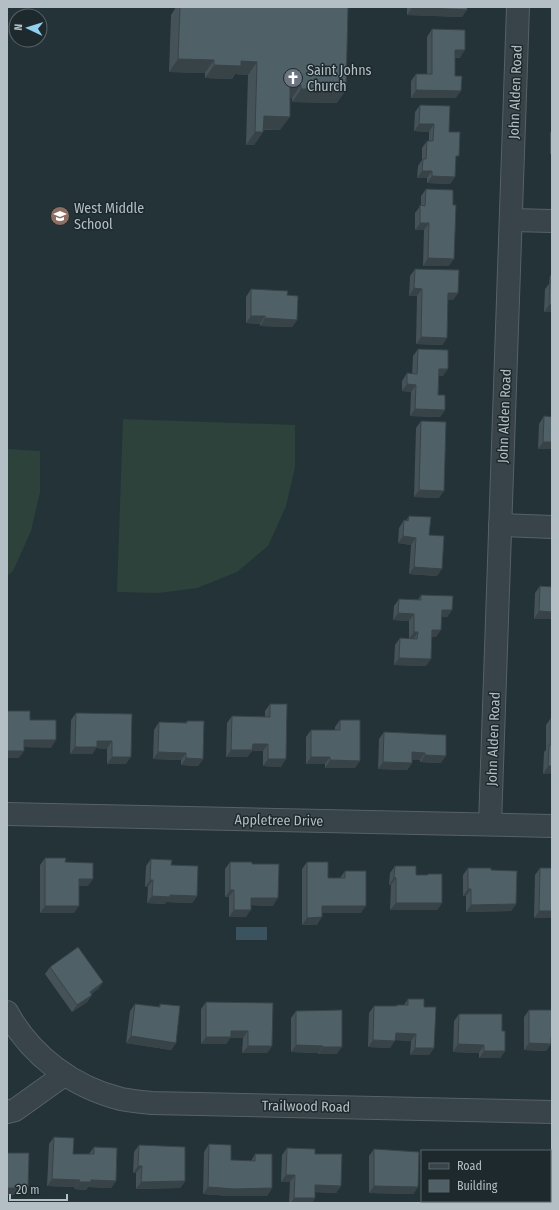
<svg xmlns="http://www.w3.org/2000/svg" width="559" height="1210" font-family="'Fira Sans Condensed',sans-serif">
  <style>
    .garden { fill: #2d423b }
    .water { fill: #3a535e }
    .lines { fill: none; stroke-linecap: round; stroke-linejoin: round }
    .minor-casing { stroke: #566266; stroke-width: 24 }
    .minor { stroke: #384449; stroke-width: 22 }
    .wall { fill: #455359 }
    .shaded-wall { fill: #384348 }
    .building { fill: #506067; stroke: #384348 }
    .labels { text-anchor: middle; stroke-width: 3; stroke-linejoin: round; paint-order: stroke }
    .poi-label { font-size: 14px; fill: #b3bfc5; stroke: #1d292d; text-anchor: start }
    .street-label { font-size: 14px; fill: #b3bfc5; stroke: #1d292d }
  </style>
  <rect width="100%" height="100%" fill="#243338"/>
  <g class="garden">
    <polygon points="123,419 295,425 295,467 286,506 268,546 237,572 197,588 159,593 117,592"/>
    <polygon points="7,449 40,451 40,492 31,531 13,571 7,576"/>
  </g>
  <rect class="water" x="236" y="927" width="31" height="13"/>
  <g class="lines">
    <g class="minor-casing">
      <g id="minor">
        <polyline points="511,220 552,221"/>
        <polyline points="500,525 552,527"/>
        <polyline points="7,814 552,826"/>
        <polyline points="490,824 518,7"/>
        <path d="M 7,1012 C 31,1056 73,1087 121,1099 C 131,1101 142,1102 152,1103 L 552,1112"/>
        <polyline points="7,1112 15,1110 64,1075"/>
      </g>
    </g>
    <use href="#minor" class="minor"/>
  </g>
  <g class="wall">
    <polygon points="176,7 348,7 337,103 292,102 292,98 290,98 280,130 263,130 263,132 254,145 246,145 248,75 235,74 232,79 205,78 205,73 169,72 171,15"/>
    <polygon points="407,7 467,7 462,17 407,15"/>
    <polygon points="432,29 460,58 455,58 455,76 456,98 411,98 411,81 416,74 427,74 427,37"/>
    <polygon points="420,105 449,132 456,160 455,177 450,184 427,183 427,178 417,178 418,166 422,160 422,148 427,141 429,141 429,132 414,131 415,112"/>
    <polygon points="552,130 552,154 550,154 550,133"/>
    <polygon points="426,189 449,266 423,266 424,230 415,230 415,213 421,205 421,196"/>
    <polygon points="415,269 458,293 453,300 448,300 447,338 442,345 416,344 417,296 409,296 410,276"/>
    <polygon points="552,273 552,312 544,312 545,289 549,284 550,276"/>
    <polygon points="251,289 287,295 297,320 292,327 260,326 260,324 246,323 246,297"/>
    <polygon points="418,349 443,376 439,376 438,395 445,410 440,417 410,416 411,392 402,391 402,381 407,373 412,374 413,356"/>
    <polygon points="544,416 552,449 538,449 539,424"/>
    <polygon points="421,421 439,498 414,497 416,428"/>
    <polygon points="409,516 429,535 437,576 409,574 411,545 398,543 399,528 404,520 406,521"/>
    <polygon points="540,586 552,587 552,619 534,619 535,593"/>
    <polygon points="421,595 452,610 447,617 441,617 436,637 432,637 426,666 394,665 395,645 400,638 409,639 409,621 393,620 394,606 399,599 418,600"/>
    <polygon points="270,704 281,767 263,766 263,751 252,751 247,757 226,757 227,723 232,716 265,717 265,711"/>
    <polygon points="76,713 132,714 126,764 107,764 107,749 96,748 92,754 70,754 71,720"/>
    <polygon points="551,718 552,773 543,774 544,752 546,750 546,725"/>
    <polygon points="340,720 355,768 325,768 325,764 306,764 306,737 311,730 335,730 335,727"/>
    <polygon points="187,721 203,759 198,766 181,765 181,760 153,759 154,730 159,722 185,723"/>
    <polygon points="384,732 446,735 441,763 420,762 420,760 412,760 412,763 407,770 378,769 379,739"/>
    <polygon points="45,858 65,862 88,886 79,886 74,913 40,913 40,865"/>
    <polygon points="151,859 171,865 197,896 192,903 166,902 165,904 147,903 148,887 145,887 146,866"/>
    <polygon points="230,862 252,864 273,906 251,905 246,917 229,917 229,897 225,897 225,869"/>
    <polygon points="307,862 328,878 340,878 345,871 361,913 322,913 317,925 302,925 302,869"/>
    <polygon points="395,866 416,875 427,875 428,874 442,903 437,910 390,910 391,885 389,885 390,873"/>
    <polygon points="468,868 491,870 516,904 511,911 466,912 466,896 463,896 463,875"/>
    <polygon points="540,868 552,918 534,918 535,875"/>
    <polygon points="50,967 103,982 98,989 91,994 92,995 87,1002 72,1012 45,974"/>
    <polygon points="408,999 424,1007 434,1048 429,1055 410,1055 411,1041 395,1040 390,1048 368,1047 369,1013 374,1006 395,1006 397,1005 404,1005"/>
    <polygon points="206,1002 272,1046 267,1053 242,1053 243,1038 230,1038 226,1044 201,1044 201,1009"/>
    <polygon points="135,1004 159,1007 160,1004 176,1043 171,1050 126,1043 130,1011"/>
    <polygon points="552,1009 552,1045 550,1045 546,1051 524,1050 524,1017 529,1010 551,1010"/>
    <polygon points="296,1011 337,1054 318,1054 318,1053 291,1052 291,1018"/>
    <polygon points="459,1014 502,1031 505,1051 500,1058 479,1058 479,1053 453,1052 454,1021"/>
    <polygon points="54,1137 73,1154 89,1154 94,1147 116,1181 111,1188 88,1187 86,1190 74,1189 75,1187 47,1186 49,1144"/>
    <polygon points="209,1144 231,1160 251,1161 255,1154 272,1188 267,1196 230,1196 203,1194 204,1152"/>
    <polygon points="139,1145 185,1181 180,1188 136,1189 136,1173 133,1173 134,1152"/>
    <polygon points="287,1148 315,1154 341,1186 336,1193 315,1192 315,1198 312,1203 289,1203 290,1182 281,1182 282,1155"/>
    <polygon points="374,1149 418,1187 413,1194 369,1193 369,1156"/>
  </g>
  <g class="shaded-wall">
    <polygon points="412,7 467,10 462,17 407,15"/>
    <polygon points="455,50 465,50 460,58 450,57"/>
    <polygon points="178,59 214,60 205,73 169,72"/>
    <polygon points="241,61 257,62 248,75 235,74 232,79 205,78 214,65"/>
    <polygon points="290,85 301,85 292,98 281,98"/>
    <polygon points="301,89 346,90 337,103 292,102"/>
    <polygon points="416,90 461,91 456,98 411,98"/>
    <polygon points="264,116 290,117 280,130 255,129"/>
    <polygon points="419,124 434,124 429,132 414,131"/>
    <polygon points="255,132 263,132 254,145 246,145"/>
    <polygon points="422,171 432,171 427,178 417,178"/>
    <polygon points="432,176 455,177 450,184 427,183"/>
    <polygon points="420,223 429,223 424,230 415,230"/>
    <polygon points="428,258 454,259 449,266 423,266"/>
    <polygon points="414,288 422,289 417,296 409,296"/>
    <polygon points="448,293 458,293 453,300 443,300"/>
    <polygon points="549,305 552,305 552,312 544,312"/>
    <polygon points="251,316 265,316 260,324 246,323"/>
    <polygon points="265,318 297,320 292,327 260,326"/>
    <polygon points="421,337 447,338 442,345 416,344"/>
    <polygon points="439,369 448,369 443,376 434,376"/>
    <polygon points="407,384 416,385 411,392 402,391"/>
    <polygon points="415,409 445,410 440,417 410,416"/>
    <polygon points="543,442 552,442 552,449 538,449"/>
    <polygon points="419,490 444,491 439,498 414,497"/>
    <polygon points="403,536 416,538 411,545 398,543"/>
    <polygon points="414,567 442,569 437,576 409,574"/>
    <polygon points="442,610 452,610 447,617 437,617"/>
    <polygon points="539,611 552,612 552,619 534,619"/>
    <polygon points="398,613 414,614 409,621 393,620"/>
    <polygon points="432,630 441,630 436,637 427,637"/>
    <polygon points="414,632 418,632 413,640 409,639"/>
    <polygon points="399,658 431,659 426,666 394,665"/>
    <polygon points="24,740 56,740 51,748 19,747"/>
    <polygon points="97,741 112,741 107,749 96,748 92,754 70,754 75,747"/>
    <polygon points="253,744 268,744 263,751 252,751 247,757 226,757 231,750"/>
    <polygon points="7,751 24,751 19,758 7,758"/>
    <polygon points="158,752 186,753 181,760 153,759"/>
    <polygon points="412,752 425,753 420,760 407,760"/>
    <polygon points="425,755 446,756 441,763 420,762"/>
    <polygon points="112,757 131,757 126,764 107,764"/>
    <polygon points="311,757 330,757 325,764 306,764"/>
    <polygon points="186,758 203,759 198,766 181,765"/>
    <polygon points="268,759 286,759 281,767 263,766"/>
    <polygon points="330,760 360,761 355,768 325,768"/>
    <polygon points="383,762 412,763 407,770 378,769"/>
    <polygon points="548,766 552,766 552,773 543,774"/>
    <polygon points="394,877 396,878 391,885 389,885"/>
    <polygon points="79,879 93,879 88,886 74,886"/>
    <polygon points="150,880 153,880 148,887 145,887"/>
    <polygon points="468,889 471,889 466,896 463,896"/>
    <polygon points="230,890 234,890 229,897 225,897"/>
    <polygon points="170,895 197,896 192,903 166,902 165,904 147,903 152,896"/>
    <polygon points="251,898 278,898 273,906 246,905"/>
    <polygon points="396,903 442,903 437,910 390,910"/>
    <polygon points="516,904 511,911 466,912 471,905"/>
    <polygon points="45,906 79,906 74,913 40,913"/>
    <polygon points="322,906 366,906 361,913 317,913"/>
    <polygon points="234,910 251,910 246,917 229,917"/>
    <polygon points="539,911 552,911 552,918 534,918"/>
    <polygon points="322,917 317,925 302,925 307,918"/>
    <polygon points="103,982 98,989 85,999 90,992"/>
    <polygon points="92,995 87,1002 72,1012 77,1005"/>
    <polygon points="231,1031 248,1031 243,1038 230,1038 226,1044 201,1044 206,1037"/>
    <polygon points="396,1033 416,1034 411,1041 391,1040"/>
    <polygon points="131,1036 176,1043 171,1050 126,1043"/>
    <polygon points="551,1037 552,1037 552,1045 550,1045 546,1051 524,1050 529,1043"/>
    <polygon points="373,1040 395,1041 390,1048 368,1047"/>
    <polygon points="458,1044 484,1045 479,1053 453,1052"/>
    <polygon points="296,1045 323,1046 318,1053 291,1052"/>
    <polygon points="248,1046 272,1046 267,1053 242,1053"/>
    <polygon points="323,1047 342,1047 337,1054 318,1054"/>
    <polygon points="415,1048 434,1048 429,1055 410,1055"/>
    <polygon points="484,1051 505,1051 500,1058 479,1058"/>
    <polygon points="138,1166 142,1166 136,1173 133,1173"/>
    <polygon points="286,1175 295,1175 290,1182 281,1182"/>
    <polygon points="52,1179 80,1180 75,1187 47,1186"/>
    <polygon points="91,1180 116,1181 111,1188 88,1187 86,1190 74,1189 79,1182"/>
    <polygon points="185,1181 180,1188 136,1189 141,1182"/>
    <polygon points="315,1185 341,1186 336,1193 310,1192"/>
    <polygon points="374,1186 418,1187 413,1194 369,1193"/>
    <polygon points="208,1187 272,1188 267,1196 230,1196 203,1194"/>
    <polygon points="7,1188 28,1188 23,1195 7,1195"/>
    <rect x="550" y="1190" width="2" height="7"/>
    <polygon points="294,1198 315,1198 312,1203 291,1203"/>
    <polygon points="464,1201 500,1201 499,1202 477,1201 476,1203 463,1203"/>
  </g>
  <g class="building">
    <polygon points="180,7 348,7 346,90 301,89 301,85 290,85 290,117 264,116 263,132 255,132 257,62 241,61 241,66 214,65 214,60 178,59"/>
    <polygon points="412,7 467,7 467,10"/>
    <polygon points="432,29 465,30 465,50 455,50 455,76 462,76 461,91 416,90 416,74 432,74"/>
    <polygon points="420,105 450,106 449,132 460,132 459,156 456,156 455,177 432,176 432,171 422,171 423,159 426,159 427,141 433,141 434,124 419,124"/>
    <polygon points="426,189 453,190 453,205 456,205 454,259 428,258 429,223 420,223 420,205 425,206"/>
    <polygon points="415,269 459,270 458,293 448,293 447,338 421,337 422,289 414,288"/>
    <polygon points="550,282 552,282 552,305 549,305"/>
    <polygon points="251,289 288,291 287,295 298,296 297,320 265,318 265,316 251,316"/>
    <polygon points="418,349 448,350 448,369 439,369 438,395 445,395 445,410 415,409 416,385 407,384 407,373 417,374"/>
    <polygon points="544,416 552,417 552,442 543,442"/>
    <polygon points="421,421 446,422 444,491 419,490"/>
    <polygon points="409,516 431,517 429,535 444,536 442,569 414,567 416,538 403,536 404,520 408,521"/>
    <polygon points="540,586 552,587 552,612 539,611"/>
    <polygon points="421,595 453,596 452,610 442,610 441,630 432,630 431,659 399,658 400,638 417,639 418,632 414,632 414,614 398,613 399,599 421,600"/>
    <polygon points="270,704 287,704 286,759 268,759 268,744 253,744 252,750 231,750 232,716 270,717"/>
    <polygon points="7,711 30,711 30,720 56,720 56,740 24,740 24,751 7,751"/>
    <polygon points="76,713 132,714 131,757 112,757 112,741 97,741 97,747 75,747"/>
    <polygon points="551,718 552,718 552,766 548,766 549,745 551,745"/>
    <polygon points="340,720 360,720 360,761 330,760 330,757 311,757 311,730 340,730"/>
    <polygon points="187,721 204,721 203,759 186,758 186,753 158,752 159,722 187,723"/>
    <polygon points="384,732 446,735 446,756 425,755 425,753 412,752 412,763 383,762"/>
    <polygon points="45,858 66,858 65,862 93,863 93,879 79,879 79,906 45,906"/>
    <polygon points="151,859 172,860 171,865 198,866 197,896 170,895 170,897 152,896 153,880 150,880"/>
    <polygon points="230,862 252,862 252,864 279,864 278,898 251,898 251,910 234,910 234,890 230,890"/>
    <polygon points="307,862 328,862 328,878 345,878 345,871 366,871 366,906 322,906 322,917 307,918"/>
    <polygon points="395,866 416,866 416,875 428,875 428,874 442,874 442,903 396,903 396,878 394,877"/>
    <polygon points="468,868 491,868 491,870 517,871 516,904 471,905 471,889 468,889"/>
    <polygon points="540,868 552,868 552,911 539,911"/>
    <polygon points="78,947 103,982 90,992 92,995 77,1005 50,967"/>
    <polygon points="408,999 424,999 424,1007 436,1007 434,1048 415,1048 416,1034 396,1033 395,1041 373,1040 374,1006 397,1006 397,1005 408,1005"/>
    <polygon points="206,1002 273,1003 272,1046 248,1046 248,1031 231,1031 231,1037 206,1037"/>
    <polygon points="135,1004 160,1007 160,1004 180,1006 176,1043 131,1036"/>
    <polygon points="342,1010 342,1047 323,1047 323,1046 296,1045 296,1011"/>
    <polygon points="529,1010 552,1010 552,1037 551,1037 551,1044 529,1043"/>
    <polygon points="459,1014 502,1014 502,1031 505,1031 505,1051 484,1051 484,1045 458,1044"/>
    <polygon points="54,1137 74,1138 73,1154 94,1154 94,1147 117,1148 116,1181 91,1180 91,1182 79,1182 80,1180 52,1179"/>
    <polygon points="209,1144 231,1145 231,1160 255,1161 255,1154 272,1154 272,1188 235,1189 208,1187"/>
    <polygon points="139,1145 185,1147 185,1181 141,1182 142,1166 138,1166"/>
    <polygon points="287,1148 315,1149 315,1154 342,1154 341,1186 315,1185 315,1198 294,1198 295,1175 286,1175"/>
    <polygon points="374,1149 419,1152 418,1187 374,1186"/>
    <polygon points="7,1153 29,1153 28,1188 7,1188"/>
    <rect x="550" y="1156" width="2" height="34"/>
  </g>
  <defs>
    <g id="church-disc" transform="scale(1)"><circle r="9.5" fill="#6b7280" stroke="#1d292d"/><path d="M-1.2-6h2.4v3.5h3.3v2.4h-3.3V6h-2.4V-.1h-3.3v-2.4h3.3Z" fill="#fff"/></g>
    <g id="school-disc" transform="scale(1)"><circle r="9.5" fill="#8d6e63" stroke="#1d292d"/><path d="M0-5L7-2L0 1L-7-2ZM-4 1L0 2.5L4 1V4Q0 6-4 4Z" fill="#fff"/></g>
  </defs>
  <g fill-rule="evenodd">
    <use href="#church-disc" x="293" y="78"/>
    <use href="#school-disc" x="60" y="216"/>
  </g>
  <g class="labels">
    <g class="poi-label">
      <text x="307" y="75">Saint Johns<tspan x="307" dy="16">Church</tspan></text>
      <text x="74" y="213">West Middle<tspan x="74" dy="16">School</tspan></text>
    </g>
    <g class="street-label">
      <text transform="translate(515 92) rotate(-88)" y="5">John Alden Road</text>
      <text transform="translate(504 416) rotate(-88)" y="5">John Alden Road</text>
      <text transform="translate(493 739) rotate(-88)" y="5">John Alden Road</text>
      <text transform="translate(279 820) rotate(1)" y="5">Appletree Drive</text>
      <text transform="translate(306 1106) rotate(1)" y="5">Trailwood Road</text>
    </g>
  </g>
  <rect width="559" height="1210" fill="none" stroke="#b3bfc5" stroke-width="16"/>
  <rect x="421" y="1150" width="130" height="52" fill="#1d292d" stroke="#59656a"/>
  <rect x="429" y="1163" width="20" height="6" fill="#384449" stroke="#59656a"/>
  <text x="457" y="1170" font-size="12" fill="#b3bfc5">Road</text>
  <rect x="429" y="1180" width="20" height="12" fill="#506067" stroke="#59656a"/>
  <text x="457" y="1190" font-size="12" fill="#b3bfc5">Building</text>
  <g transform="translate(28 28) rotate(274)"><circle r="19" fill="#1d292d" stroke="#59656a"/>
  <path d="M0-3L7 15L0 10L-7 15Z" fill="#90cfed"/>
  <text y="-6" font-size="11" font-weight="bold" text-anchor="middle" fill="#b3bfc5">N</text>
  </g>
  <path d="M10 1194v6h57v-6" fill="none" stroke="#b3bfc5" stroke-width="2"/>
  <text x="16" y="1194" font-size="12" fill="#b3bfc5" stroke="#1d292d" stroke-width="3" paint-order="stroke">20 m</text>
</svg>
